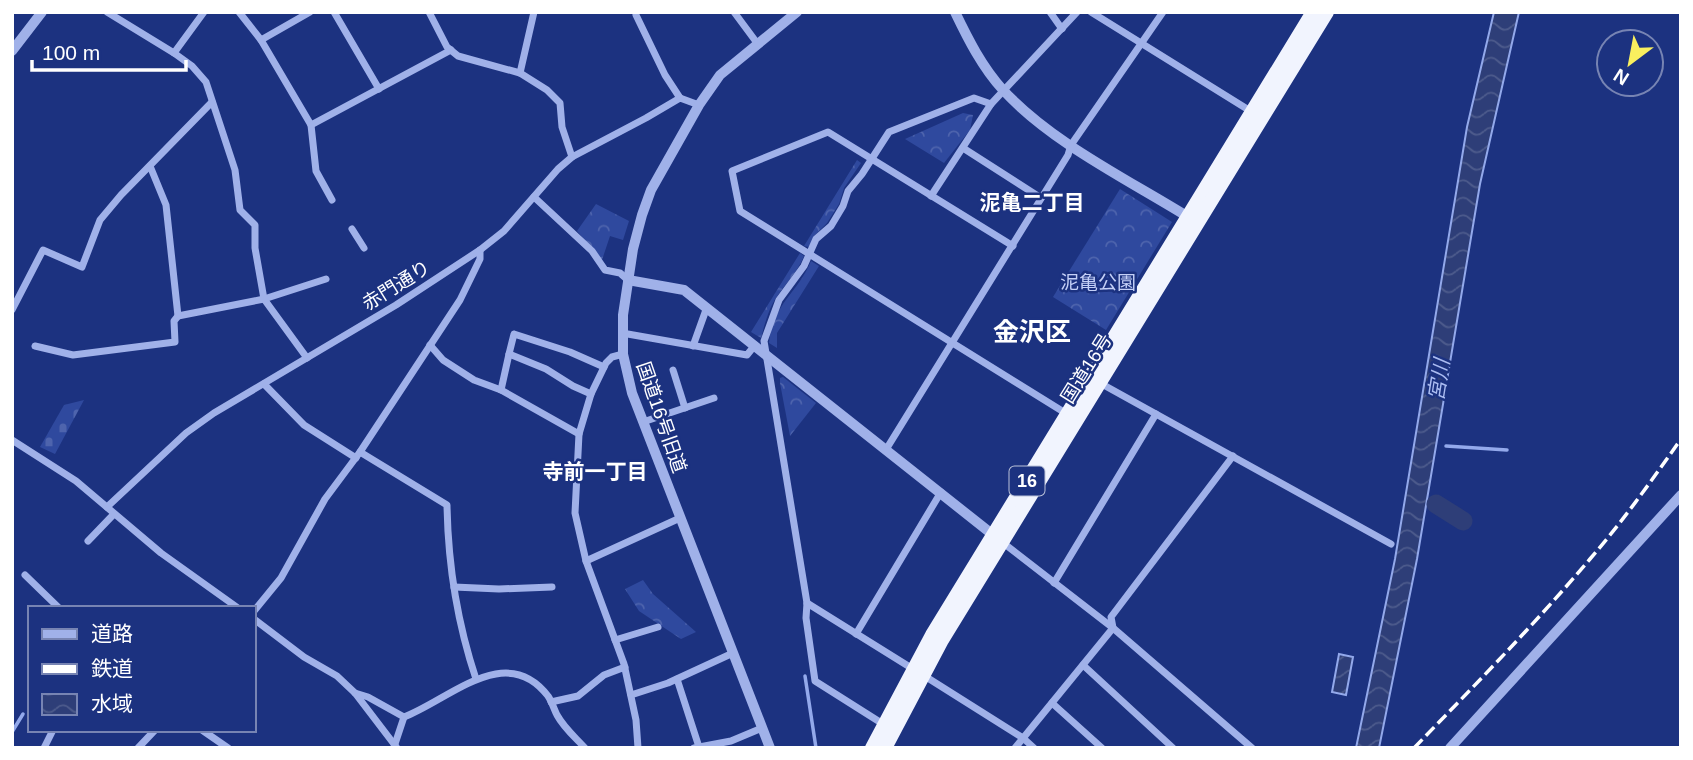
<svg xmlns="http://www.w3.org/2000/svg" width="1693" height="760" font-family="Helvetica,'Noto Sans JP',sans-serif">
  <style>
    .forest { fill: url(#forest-crowns) }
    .cemetery { fill: url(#cemetery-stones) }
    .water { fill: url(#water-waves); stroke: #93a9eb; stroke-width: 2 }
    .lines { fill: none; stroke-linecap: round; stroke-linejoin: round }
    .stream { stroke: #93a9eb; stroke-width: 3.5 }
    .river { stroke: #2e3e78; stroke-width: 19 }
    .minor { stroke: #a0b1e9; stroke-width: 7 }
    .tertiary { stroke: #a0b1e9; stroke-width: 10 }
    .trunk { stroke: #f1f4fe; stroke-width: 14 }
    .rail { stroke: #fff; stroke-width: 3.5; stroke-dasharray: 12 5; stroke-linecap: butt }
    .labels { text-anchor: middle; stroke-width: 5; stroke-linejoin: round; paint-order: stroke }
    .shield { fill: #1c3280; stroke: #bbc2d9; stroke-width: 2 }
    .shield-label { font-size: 18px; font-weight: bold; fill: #fff }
    .park-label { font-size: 19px; fill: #c4d0f7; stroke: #1c3280 }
    .street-label { font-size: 19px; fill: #fff; stroke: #1c3280 }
    .neighbourhood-label { font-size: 21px; font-weight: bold; fill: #fff; stroke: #1c3280 }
    .water-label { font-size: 21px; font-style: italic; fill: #abbcf1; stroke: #1c3280 }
    .district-label { font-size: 26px; font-weight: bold; fill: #fff; stroke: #1c3280 }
  </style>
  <defs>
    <pattern id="forest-crowns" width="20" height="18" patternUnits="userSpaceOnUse" patternTransform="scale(1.75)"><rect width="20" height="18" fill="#2f499e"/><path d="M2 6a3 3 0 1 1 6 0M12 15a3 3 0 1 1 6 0" fill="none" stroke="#4e64ad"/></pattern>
    <pattern id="cemetery-stones" width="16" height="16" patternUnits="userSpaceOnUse" patternTransform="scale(1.75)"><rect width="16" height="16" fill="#2f499e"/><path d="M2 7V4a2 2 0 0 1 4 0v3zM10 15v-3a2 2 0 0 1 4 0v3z" fill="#4e64ad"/></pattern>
    <pattern id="water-waves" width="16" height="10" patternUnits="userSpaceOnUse" patternTransform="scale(1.75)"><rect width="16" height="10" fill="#2e3e78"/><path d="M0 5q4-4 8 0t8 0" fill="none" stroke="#4d5b8c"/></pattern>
  </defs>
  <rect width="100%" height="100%" fill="#1c3280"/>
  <g class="forest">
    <polygon points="963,113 973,115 970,130 944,163 905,139"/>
    <polygon points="857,160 861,163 844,188 839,204 827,223 814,236 809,247 804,246"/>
    <polygon points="1120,189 1172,222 1106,330 1053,297"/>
    <polygon points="596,204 629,221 623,240 610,236 602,260 577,231"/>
    <path d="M 800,253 L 804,256 C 798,271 787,282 778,295 C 769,307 765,323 761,338 L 751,332 Z"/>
    <path d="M 811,261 L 819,266 L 777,333 L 777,348 L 769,343 C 773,303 798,293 811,261 Z"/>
    <polygon points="783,377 816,403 790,436 780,383 780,378"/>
    <polygon points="643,580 653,594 696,632 681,639 639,611 625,589"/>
  </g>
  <polygon class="cemetery" points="84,400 55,454 40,447 64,405"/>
  <g class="water">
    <polygon points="1494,12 1519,12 1480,184 1417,559 1379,748 1356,748 1395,559 1467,127"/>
    <polygon points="1339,654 1353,657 1346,695 1332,692"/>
  </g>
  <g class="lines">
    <g class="stream">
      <polyline points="1446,446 1507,450"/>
      <polyline points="805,676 816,748"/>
      <polyline points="12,732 23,714"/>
    </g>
    <polyline class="river" points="1436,504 1463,521"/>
    <g class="minor">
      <polyline points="107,12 174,53 192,66 206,82 235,170 240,210 255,225 255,248 264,299 307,358"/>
      <polyline points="239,12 261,40 311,125 316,171 332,200"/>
      <polyline points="334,12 379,89"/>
      <polyline points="429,12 447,47 458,56 520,73 547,90 560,103 562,127 572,157"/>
      <polyline points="734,12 757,43"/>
      <polyline points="1050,12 1062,29"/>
      <polyline points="1091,12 1252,112"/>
      <polyline points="636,15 665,75 680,98"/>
      <polyline points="261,40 310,12"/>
      <polyline points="174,53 204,12"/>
      <polyline points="520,73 534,12"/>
      <polyline points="311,125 451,50"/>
      <polyline points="963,148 1041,198"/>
      <polyline points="931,196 991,104 1077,12"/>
      <polyline points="534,197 592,251 605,270 620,273 628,280"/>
      <polyline points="352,229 364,248"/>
      <polyline points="1013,246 828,132 732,171 740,211 1067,414"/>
      <polyline points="12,310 43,250 82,267 100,220 121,195 212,102"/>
      <polyline points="178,316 264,299 326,279"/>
      <polyline points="622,333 747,355 755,345"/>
      <polyline points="430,345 443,360 474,380 501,390 579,434"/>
      <polyline points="35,346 73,355 175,342 174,321 178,316 166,205 150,166"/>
      <polyline points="693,346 707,307"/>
      <polyline points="509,354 514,334 570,352 604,367"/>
      <polyline points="623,354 612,357 606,363 591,394 579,434 575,513 586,561 624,664 636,720 638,748"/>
      <polyline points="673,370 685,408"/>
      <polyline points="1100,383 1391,544"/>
      <polyline points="264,384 304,425 356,458"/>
      <polyline points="501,390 509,354 546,369 573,386 591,394"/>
      <polyline points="643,422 714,398"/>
      <polyline points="12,440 76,481 161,553 238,608"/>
      <polyline points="887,448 1068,155 1071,145 1163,12"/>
      <path d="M 360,452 L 447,505 C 448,564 457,622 476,679"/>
      <polyline points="107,507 186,433 214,413 396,305 480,250 504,231 558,169 572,157 646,118 680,98 699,105"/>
      <polyline points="88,541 113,515"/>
      <polyline points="1002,542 1113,628 1252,748"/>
      <polyline points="586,561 680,518"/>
      <polyline points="25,575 59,608"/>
      <polyline points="1054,583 1156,414"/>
      <polyline points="454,587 499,589 552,587"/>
      <polyline points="807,603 913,669"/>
      <polyline points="254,611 281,578 325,499 360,452 460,300 480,259 480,250"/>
      <polyline points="254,619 304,657 337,676 355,693 397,748"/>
      <polyline points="856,634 941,492"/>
      <polyline points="615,640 658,627"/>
      <polyline points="1083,665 1173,748"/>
      <polyline points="923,675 1023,738 1034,748"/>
      <polyline points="677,679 699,747"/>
      <path d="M 355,693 L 368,697 L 404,717 C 449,700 506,641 548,696 C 552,702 554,709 557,715 C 564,728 575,737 585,748"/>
      <polyline points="631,695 668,683 733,653"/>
      <polyline points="551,702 578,696 604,675 625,667"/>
      <polyline points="1052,703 1102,748"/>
      <polyline points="883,724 815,681 806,618 807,603 764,341 779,300 804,266 816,239 831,226 843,206 848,191 862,174 889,132 974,98 991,104"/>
      <polyline points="202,730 228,748"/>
      <polyline points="394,747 404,717"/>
      <polyline points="44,748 53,730"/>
      <polyline points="138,748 155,730"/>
      <polyline points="694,748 731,741 762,728"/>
      <polyline points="1015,748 1113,628 1111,617 1233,456"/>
    </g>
    <g class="tertiary">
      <path d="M 955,12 C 968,39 982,67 1003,90 C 1053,144 1131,181 1193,220"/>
      <polyline points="12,51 42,12"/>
      <polyline points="628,280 684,290 997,538"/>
      <polyline points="770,748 632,393 623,354 623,315 633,249 642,215 651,190 699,105 720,75 797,12"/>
      <polyline points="1450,748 1681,495"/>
    </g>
    <g class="trunk">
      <polyline points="872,748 932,635 1313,12"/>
      <polyline points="885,748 942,640 1327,12"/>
    </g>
    <path class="rail" d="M 1414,748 C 1474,686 1534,625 1590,559 C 1623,521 1652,480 1681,439"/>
  </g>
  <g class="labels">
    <rect class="shield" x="1009.5" y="466.5" width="35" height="29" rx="5"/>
    <g class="shield-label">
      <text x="1027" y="487">16</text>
    </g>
    <g class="park-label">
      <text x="1098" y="289">泥亀公園</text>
    </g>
    <g class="street-label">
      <text transform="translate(396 285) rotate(-32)" y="7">赤門通り</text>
      <text transform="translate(1086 368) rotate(-58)" y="7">国道16号</text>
      <text transform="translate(662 417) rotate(71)" y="7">国道16号旧道</text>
    </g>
    <g class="neighbourhood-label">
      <text x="1032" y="210">泥亀二丁目</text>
      <text x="595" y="479">寺前一丁目</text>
    </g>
    <g class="water-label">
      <text transform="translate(1439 380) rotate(-81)" y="7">宮川</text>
    </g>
    <g class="district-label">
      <text x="1032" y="341">金沢区</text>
    </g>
  </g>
  <rect width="1693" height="760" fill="none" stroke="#ffffff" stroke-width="28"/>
  <rect x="28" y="606" width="228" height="126" fill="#1c3280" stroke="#7784b3" stroke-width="2"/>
  <rect x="42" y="629" width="35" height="10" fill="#a0b1e9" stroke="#7784b3" stroke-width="2"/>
  <text x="91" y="641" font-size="21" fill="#ffffff">道路</text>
  <rect x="42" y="664" width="35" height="10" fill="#ffffff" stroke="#7784b3" stroke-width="2"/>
  <text x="91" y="676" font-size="21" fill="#ffffff">鉄道</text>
  <rect x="42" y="694" width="35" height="21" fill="url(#water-waves)" stroke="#7784b3" stroke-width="2"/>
  <text x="91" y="711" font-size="21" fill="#ffffff">水域</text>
  <g transform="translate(1630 63) rotate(212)"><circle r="33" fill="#1c3280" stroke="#7784b3" stroke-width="2"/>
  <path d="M0-5L12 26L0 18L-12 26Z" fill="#f9ef5e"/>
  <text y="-10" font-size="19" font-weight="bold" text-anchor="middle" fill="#ffffff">N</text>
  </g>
  <path d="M32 60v10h154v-10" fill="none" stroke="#ffffff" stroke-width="3.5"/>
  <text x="42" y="60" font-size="21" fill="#ffffff" stroke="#1c3280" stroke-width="5" paint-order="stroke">100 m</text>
</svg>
